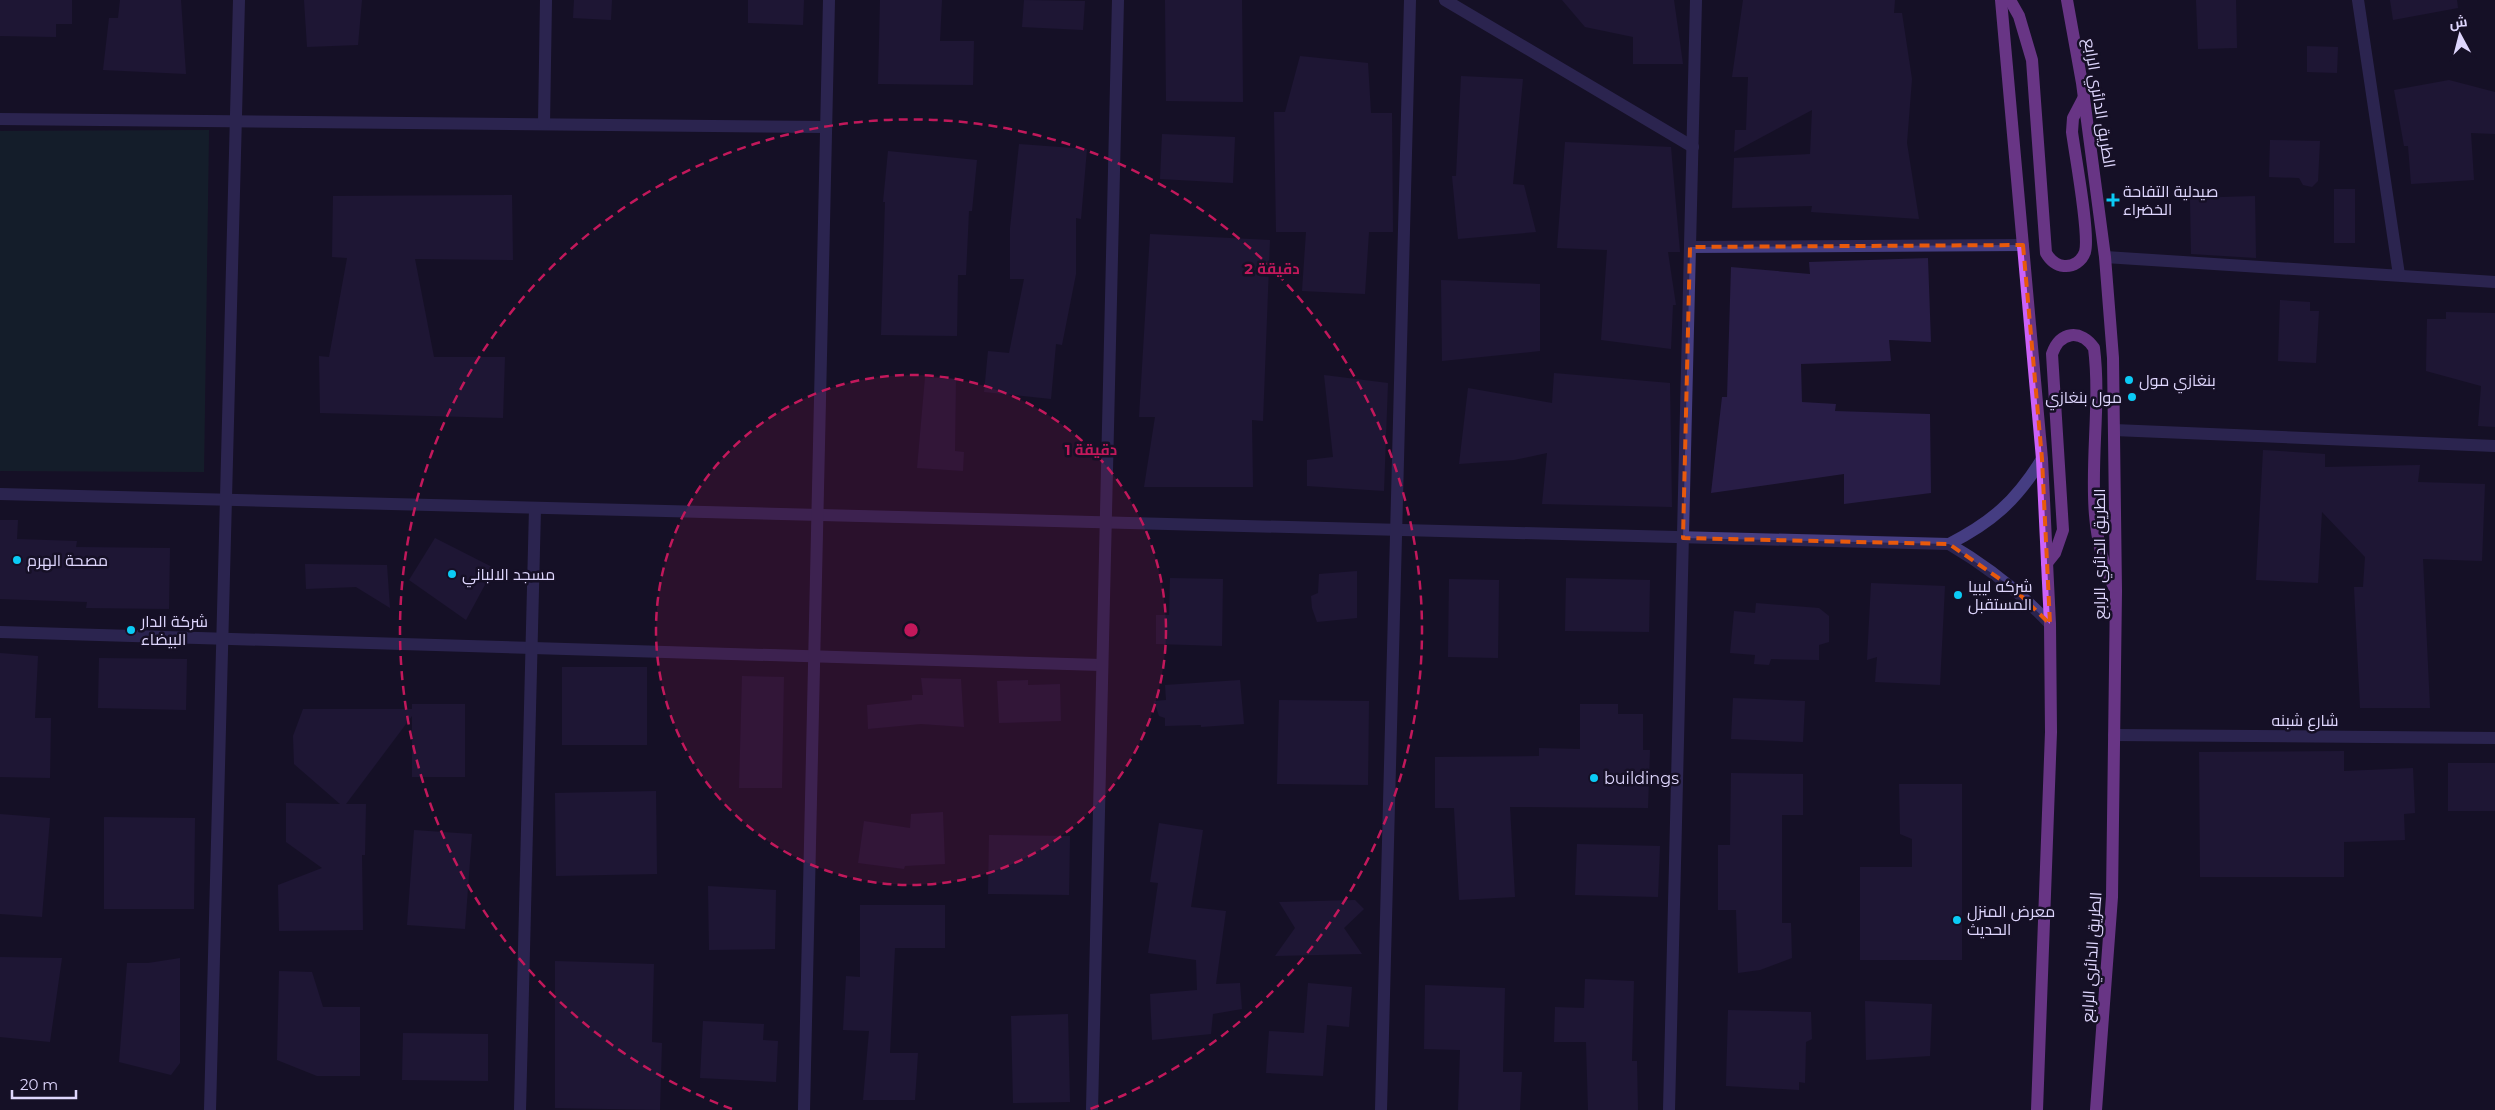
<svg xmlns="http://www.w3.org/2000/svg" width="2495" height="1110" font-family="Montserrat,Cairo,sans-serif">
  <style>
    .green { fill: #132e2f }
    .building { fill: #281d46 }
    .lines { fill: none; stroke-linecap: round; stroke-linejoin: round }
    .minor { stroke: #453d82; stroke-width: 12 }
    .primary { stroke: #cc62f8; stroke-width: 12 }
    .marked { fill: none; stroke: #e8590c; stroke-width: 4; stroke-dasharray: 10 6; stroke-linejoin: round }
    .ring { fill: none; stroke: #c2185b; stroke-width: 2.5; stroke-dasharray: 9 6 }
    .poi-dot { fill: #0bcbf5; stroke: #161026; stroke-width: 2 }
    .labels { text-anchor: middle; stroke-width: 5; stroke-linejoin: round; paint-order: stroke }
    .street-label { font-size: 16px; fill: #ded6fd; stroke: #161026 }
    .poi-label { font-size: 16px; fill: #ded6fd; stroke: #161026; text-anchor: start }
    .centre { fill: #c2185b; stroke: #161026; stroke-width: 2.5 }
    .ring-label { font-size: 15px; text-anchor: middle; font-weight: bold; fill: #c2185b; stroke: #161026; stroke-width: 5; stroke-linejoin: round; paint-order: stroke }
  </style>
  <rect width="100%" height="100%" fill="#161026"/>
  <polygon class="green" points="209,130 204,472 0,471 0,131"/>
  <g class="building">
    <polygon points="0,0 72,0 72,24 56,24 56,37 0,36"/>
    <polygon points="120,0 181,0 186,74 103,70 109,18 118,18"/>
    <polygon points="304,0 362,0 358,45 307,47"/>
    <polygon points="574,0 612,0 611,20 573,18"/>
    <polygon points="748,0 804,0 803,25 748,23"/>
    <polygon points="880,0 942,0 940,41 974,41 973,85 878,84"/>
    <polygon points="1024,0 1085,1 1083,30 1022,27"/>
    <polygon points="1165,0 1242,0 1243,102 1166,101"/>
    <polygon points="1562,0 1674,0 1683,64 1633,64 1633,37 1585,27"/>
    <polygon points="1743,0 1895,0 1894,13 1902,13 1912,79 1907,143 1919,219 1811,212 1812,206 1732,208 1734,158 1810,154 1812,110 1734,152 1735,130 1746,130 1748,77 1732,77"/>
    <polygon points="2196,0 2236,0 2237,48 2198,49"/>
    <polygon points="2390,0 2457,0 2458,8 2393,20"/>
    <polygon points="2307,46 2338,47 2337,73 2307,72"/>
    <polygon points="1300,56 1368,63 1371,113 1392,113 1393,232 1369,232 1365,294 1302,291 1306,232 1276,232 1274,112 1285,112"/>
    <polygon points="1461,76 1523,79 1513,184 1524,185 1536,232 1458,239 1452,176 1456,176"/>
    <polygon points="2449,80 2495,92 2495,134 2471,133 2474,180 2411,184 2408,146 2404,146 2394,90"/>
    <polygon points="1162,134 1235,137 1233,183 1160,179"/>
    <polygon points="2270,140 2320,141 2318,181 2312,187 2303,185 2299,178 2269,177"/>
    <polygon points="1565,142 1671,147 1680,252 1668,252 1676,305 1673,305 1671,349 1601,340 1607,250 1557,248"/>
    <polygon points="1019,144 1087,149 1081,219 1076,218 1076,274 1062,345 1056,344 1051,399 984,392 988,351 1009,353 1024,279 1010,279 1010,228"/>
    <polygon points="888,151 977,160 972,211 969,211 966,275 958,275 957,336 881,335 885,202 883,202"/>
    <rect x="2334" y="189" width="21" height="54"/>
    <polygon points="512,195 513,260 415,259 434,357 505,357 503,418 320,413 319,356 329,357 347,258 332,257 333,196"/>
    <polygon points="2255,196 2256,258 2191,254 2190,198"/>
    <polygon points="1150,234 1270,240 1263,421 1252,420 1253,487 1144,487 1155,417 1139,417"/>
    <polygon points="1928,258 1931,342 1889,340 1891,361 1801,364 1802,402 1836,404 1835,411 1930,414 1931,493 1844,504 1844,474 1711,493 1722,397 1727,397 1731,267 1810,274 1809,262"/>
    <polygon points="1441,280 1540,284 1540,351 1442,361"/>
    <polygon points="2280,300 2310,302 2310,311 2319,311 2316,363 2278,361"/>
    <polygon points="2446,312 2495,313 2495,427 2478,426 2481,386 2426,371 2427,319 2446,319"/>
    <polygon points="1554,373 1670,383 1672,507 1542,504 1547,453 1514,460 1459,464 1468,388 1552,403"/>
    <polygon points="1324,375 1388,383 1384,491 1307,486 1307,460 1333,457"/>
    <polygon points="925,377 956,379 955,451 964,452 963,471 917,468"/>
    <polygon points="2263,450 2325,454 2325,467 2420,465 2418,482 2485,484 2482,561 2423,559 2430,708 2360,708 2354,587 2363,587 2365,557 2322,512 2318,583 2256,580"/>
    <polygon points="0,520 18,520 17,539 77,541 76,547 170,548 169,609 86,608 87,602 0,599"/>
    <polygon points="435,538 494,568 466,620 409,580"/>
    <polygon points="305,564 387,565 390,608 356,587 306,589"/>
    <polygon points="1357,571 1357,618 1317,622 1312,608 1311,596 1318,593 1319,574"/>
    <polygon points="1170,578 1223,579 1222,646 1156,644 1156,615 1169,615"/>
    <polygon points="1566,578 1650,580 1649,632 1565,631"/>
    <polygon points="1449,579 1499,580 1498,658 1448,657"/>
    <polygon points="1871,583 1945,586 1940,685 1875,682 1877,657 1867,660"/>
    <polygon points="1756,603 1819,608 1829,616 1829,642 1819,645 1819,660 1771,659 1769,665 1754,664 1755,655 1730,653 1734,611 1755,613"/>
    <polygon points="0,653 38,656 35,718 51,718 50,778 0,777"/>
    <polygon points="99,658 187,659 186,710 98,708"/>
    <rect x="562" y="667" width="85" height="78"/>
    <polygon points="742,676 784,677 782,788 739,788"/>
    <polygon points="921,678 961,679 964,727 921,724 868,729 867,705 912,700 912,695 923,695"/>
    <polygon points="1028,680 1028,685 1060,684 1061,721 999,723 997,681"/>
    <polygon points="1240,680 1244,724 1201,727 1201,725 1165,726 1165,718 1159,716 1154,701 1166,700 1165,685"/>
    <polygon points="1733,698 1805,701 1803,742 1731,739"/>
    <polygon points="1279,700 1369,701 1368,785 1277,784"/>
    <polygon points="412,704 465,704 465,777 412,777 412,716 346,804 366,804 365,855 362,855 363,930 279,931 278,885 322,868 286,842 286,803 340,804 294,764 293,736 303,709 412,709"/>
    <polygon points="1580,704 1618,704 1618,714 1643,714 1643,750 1650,750 1648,808 1510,807 1515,897 1459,900 1454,808 1435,808 1435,757 1539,756 1539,748 1580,749"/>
    <polygon points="2344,751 2344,771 2413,768 2415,813 2404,814 2405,840 2344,842 2344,877 2200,877 2199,752"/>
    <rect x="2448" y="763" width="47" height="48"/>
    <polygon points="1731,773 1803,774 1803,815 1782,815 1782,923 1791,923 1792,958 1760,970 1738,973 1736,910 1718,910 1718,845 1730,845"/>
    <polygon points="1899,784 1962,784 1962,960 1860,960 1860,867 1912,867 1912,839 1900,834"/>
    <polygon points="656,791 657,874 556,876 555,793"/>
    <polygon points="943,812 945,864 905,866 904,869 858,863 864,821 910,828 911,814"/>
    <polygon points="0,814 50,818 42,917 0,914"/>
    <polygon points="104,817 195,818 194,909 104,909"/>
    <polygon points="1159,823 1203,830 1191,907 1226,911 1216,984 1240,983 1242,1009 1213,1014 1211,1034 1152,1040 1150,994 1197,990 1196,960 1148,953 1158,883 1150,882"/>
    <polygon points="414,830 472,834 465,929 407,925"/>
    <polygon points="989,835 1070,836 1069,895 988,894"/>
    <polygon points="1577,844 1660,846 1658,897 1575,895"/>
    <polygon points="708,886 776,890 775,949 709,950"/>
    <polygon points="1355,900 1364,909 1344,928 1362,954 1275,956 1295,928 1279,902"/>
    <polygon points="860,905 945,905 945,948 895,948 890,1053 918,1053 915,1100 863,1100 869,1031 843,1030 846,976 860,977"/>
    <polygon points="0,957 62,958 50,1042 0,1037"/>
    <polygon points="180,958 180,1063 171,1075 119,1062 127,963 148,963"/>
    <polygon points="555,961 654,964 652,1042 662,1043 660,1110 555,1108"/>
    <polygon points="279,971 312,972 323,1007 360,1007 360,1076 317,1076 277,1060"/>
    <polygon points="1585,979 1634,981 1632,1061 1637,1061 1638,1110 1588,1110 1586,1042 1554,1042 1555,1007 1584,1008"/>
    <polygon points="1308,983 1352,987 1349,1027 1327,1025 1323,1076 1266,1073 1269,1031 1304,1033"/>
    <polygon points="1425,985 1505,988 1503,1072 1522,1072 1520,1110 1458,1110 1460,1050 1424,1049"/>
    <polygon points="1865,1001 1932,1004 1930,1056 1866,1060"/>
    <polygon points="1728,1010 1811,1012 1812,1039 1806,1042 1805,1083 1799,1082 1799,1090 1726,1086"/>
    <polygon points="1068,1014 1070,1102 1013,1103 1011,1016"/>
    <polygon points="703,1021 764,1024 763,1040 778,1041 776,1082 700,1078"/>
    <polygon points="403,1033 488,1034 488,1081 402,1080"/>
  </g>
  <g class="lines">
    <g class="minor">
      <polyline points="1445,0 1693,147"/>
      <polyline points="2358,0 2399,275"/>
      <polyline points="0,119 826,127"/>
      <polyline points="544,124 546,0"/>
      <polyline points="1690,247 2023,245"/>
      <polyline points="2105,257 2495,282"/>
      <polyline points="2114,430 2495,446"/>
      <path d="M 0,494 L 1949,544 C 1987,566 2020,592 2050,624"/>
      <path d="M 1949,544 C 1992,522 2016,501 2042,459"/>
      <polyline points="0,632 1102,665"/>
      <polyline points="2114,735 2495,738"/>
      <polyline points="210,1110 239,0"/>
      <polyline points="520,1110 535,508"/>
      <polyline points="804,1110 829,0"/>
      <polyline points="1092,1110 1118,0"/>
      <polyline points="1381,1110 1410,0"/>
      <polyline points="1669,1110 1696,0"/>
    </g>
    <g class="primary">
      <polyline points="2001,0 2042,459 2050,624 2051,732 2037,1110"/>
      <path d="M 2010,0 L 2019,16 L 2032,60 L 2046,253 C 2050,260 2055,265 2064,266 C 2073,267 2082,261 2085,252 C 2090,234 2075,155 2072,132 L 2073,118 L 2084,97"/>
      <polyline points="2067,0 2082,83 2105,257 2113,358 2116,591 2112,897 2096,1110"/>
      <path d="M 2047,563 L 2055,553 L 2063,530 L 2052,354 C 2060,331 2081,329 2094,348 C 2104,428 2077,513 2114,587"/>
    </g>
  </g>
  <path d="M0 0H2495V1110H0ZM 2023,245 L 2042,459 L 2050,624 L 2013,588 L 1949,544 L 1683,538 L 1690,247 Z" fill="#161026" fill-opacity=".55" fill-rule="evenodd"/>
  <path class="marked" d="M 2023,245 L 2042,459 L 2050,624 L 2013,588 L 1949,544 L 1683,538 L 1690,247 Z"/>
  <circle cx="911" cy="630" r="255" fill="#c2185b" fill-opacity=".12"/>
  <g class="ring">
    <circle cx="911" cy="630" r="255"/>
    <path d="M732 1109A511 511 0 1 1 1090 1109"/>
  </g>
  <g class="poi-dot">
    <path d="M2110.5 192.5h5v5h5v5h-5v5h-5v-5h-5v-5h5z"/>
    <circle cx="2129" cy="380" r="5"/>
    <circle cx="2132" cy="397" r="5"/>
    <circle cx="17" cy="560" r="5"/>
    <circle cx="452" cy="574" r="5"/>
    <circle cx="1958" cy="595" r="5"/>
    <circle cx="131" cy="630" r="5"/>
    <circle cx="1594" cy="778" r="5"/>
    <circle cx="1957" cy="920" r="5"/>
  </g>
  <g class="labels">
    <g class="street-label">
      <text transform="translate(2100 103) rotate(81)" y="6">الطريق الدائري الرابع</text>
      <text transform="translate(2099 554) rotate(-90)" y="6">الطريق الدائري الرابع</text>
      <text x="2305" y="726">شارع شبنه</text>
      <text transform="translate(2091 957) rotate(-86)" y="6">الطريق الدائري الرابع</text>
    </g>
    <g class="poi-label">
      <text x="2123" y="197">صيدلية التفاحة<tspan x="2123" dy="18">الخضراء</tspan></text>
      <text x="2139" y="386">بنغازي مول</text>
      <text x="2122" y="403" text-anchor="end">مول بنغازي</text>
      <text x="27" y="566">مصحة الهرم</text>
      <text x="462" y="580">مسجد الالباني</text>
      <text x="1968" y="592">شركه ليبيا<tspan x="1968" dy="18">المستقبل</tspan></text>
      <text x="141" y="627">شركة الدار<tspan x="141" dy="18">البيضاء</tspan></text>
      <text x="1604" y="784">buildings</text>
      <text x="1967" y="917">معرض المنزل<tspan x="1967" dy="18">الحديث</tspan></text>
    </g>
  </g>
  <circle cx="911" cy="630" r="8" class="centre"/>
  <g class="ring-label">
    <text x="1272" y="274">2 دقيقة</text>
    <text x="1091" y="455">1 دقيقة</text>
  </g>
  <g transform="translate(2460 35) rotate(353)" stroke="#161026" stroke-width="4" paint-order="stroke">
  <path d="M0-4L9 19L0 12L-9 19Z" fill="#ded6fd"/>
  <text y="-8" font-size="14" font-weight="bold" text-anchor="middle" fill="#ded6fd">ش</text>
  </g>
  <path d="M12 1090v8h64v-8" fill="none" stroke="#ded6fd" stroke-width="2.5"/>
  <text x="20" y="1090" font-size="15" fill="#ded6fd" stroke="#161026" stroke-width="4" paint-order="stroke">20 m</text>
</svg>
